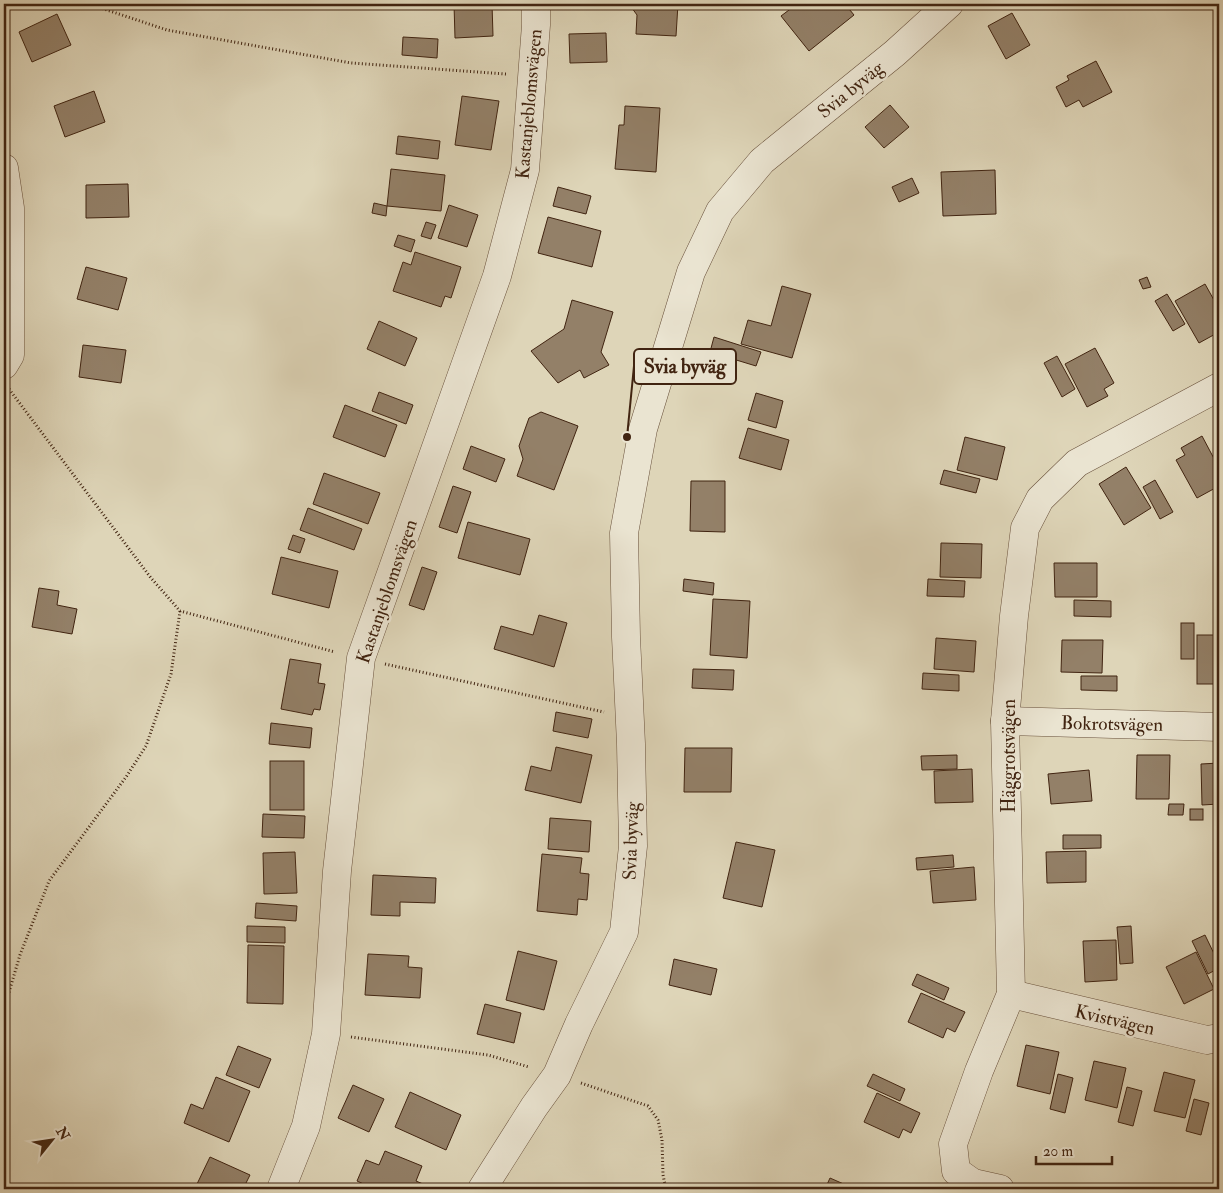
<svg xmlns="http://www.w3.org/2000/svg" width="1223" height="1193" font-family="'IM FELL Double Pica',serif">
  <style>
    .building { fill: #938068; stroke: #412411 }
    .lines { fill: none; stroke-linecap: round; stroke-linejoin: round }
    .minor-casing { stroke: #68503b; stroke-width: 29 }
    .path { stroke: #412411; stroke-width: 3; stroke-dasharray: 1 2.5; stroke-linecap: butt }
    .minor { stroke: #eae4d1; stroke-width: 28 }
    .labels { text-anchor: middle; stroke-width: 5; stroke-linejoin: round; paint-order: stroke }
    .street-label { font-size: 19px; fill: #412411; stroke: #eae4d1 }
    .leader { fill: none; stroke: #412411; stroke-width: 2 }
    .callout-dot { fill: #412411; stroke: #eae4d1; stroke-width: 2 }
    .callout { fill: #eae4d1; stroke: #412411; stroke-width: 2 }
    .callout-label { font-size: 20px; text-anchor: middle; font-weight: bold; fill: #412411 }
  </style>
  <rect width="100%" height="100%" fill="#ded5b8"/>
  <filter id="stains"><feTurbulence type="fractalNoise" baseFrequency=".004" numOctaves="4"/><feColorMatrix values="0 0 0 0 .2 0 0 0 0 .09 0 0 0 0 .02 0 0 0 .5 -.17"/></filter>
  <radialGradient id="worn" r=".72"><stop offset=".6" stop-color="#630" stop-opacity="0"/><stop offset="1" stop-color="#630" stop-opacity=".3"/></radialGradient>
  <g class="building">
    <polygon points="454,4 492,4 493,36 455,38"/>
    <polygon points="629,4 678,4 676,36 636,34 637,15"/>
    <polygon points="797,4 845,4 854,15 809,51 781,16"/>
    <polygon points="1012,13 1030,45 1006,59 988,26"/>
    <polygon points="57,14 71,45 32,62 19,32"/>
    <polygon points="606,33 607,62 570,63 569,34"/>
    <polygon points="403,37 438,39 437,58 402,55"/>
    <polygon points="1096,61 1112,92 1083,107 1079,100 1066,107 1056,87 1069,80 1067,76"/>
    <polygon points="94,91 105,122 65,137 54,106"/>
    <polygon points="462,96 499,101 491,150 455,145"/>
    <polygon points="890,105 909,127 884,148 865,127"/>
    <polygon points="625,106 660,108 656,172 615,169 619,125 624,125"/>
    <polygon points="398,136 440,141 438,159 396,154"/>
    <polygon points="391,169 445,175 441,211 387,206"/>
    <polygon points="995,170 996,214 943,216 941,172"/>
    <polygon points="912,178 919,193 899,202 892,187"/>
    <polygon points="128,184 129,217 86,218 86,185"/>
    <polygon points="558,187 591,196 586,214 553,206"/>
    <polygon points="374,203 387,206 386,216 372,213"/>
    <polygon points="449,205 478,215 467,247 438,238"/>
    <polygon points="548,217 601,231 592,267 538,253"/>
    <polygon points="426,222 436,225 431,239 421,236"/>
    <polygon points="398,235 415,240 411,252 394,246"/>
    <polygon points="415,252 461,267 451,298 445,296 441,307 393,291 403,262 411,265"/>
    <polygon points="86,267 127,278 118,310 77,299"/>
    <polygon points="1147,277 1151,287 1143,289 1139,280"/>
    <polygon points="1205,284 1219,309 1219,322 1216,324 1219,332 1199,343 1175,301"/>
    <polygon points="782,286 811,294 792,358 741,344 748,320 771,326"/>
    <polygon points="1167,294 1185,324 1173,331 1155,301"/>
    <polygon points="572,300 613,312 601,352 609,365 584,378 580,370 558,383 531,351 564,329"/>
    <polygon points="379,321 417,338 405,366 367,349"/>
    <polygon points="714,337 761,352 756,366 710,352"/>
    <polygon points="83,345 126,350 121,383 79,377"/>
    <polygon points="1095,348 1114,383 1104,389 1108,396 1087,407 1065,364"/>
    <polygon points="1057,356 1075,389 1062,397 1044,363"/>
    <polygon points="379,392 413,405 406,424 372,411"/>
    <polygon points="756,393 783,401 776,428 748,420"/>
    <polygon points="345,405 397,425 385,457 333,437"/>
    <polygon points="541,412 578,426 554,490 517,476 523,459 519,446 529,418"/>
    <polygon points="748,428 789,440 781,470 739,458"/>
    <polygon points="1202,436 1219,468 1219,486 1197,498 1176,460 1185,455 1181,448"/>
    <polygon points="965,437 1005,447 997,480 957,470"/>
    <polygon points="471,446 505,459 496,482 463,469"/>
    <polygon points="1126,467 1151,508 1124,525 1099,484"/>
    <polygon points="944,470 980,479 976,493 940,484"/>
    <polygon points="324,473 380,493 368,524 313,504"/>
    <polygon points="1155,480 1173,512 1160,519 1143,487"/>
    <polygon points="691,481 725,481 725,532 690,531"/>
    <polygon points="453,486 471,492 457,533 439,527"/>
    <polygon points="308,508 362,529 354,550 300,530"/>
    <polygon points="468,522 530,539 520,575 458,558"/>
    <polygon points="293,535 305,539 300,553 288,549"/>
    <polygon points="941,543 982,544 981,578 940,577"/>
    <polygon points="281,557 338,571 329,608 272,594"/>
    <polygon points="1054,563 1097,563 1097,597 1055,597"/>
    <polygon points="422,567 437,572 424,610 409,605"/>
    <polygon points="684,579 714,583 713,595 683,591"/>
    <polygon points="928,579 965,581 964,597 927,596"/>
    <polygon points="39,588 59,591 57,605 77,609 72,634 32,627"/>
    <polygon points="713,599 750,601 747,658 710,655"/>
    <polygon points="1074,600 1111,601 1111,617 1074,616"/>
    <polygon points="539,615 567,623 554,667 494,649 501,626 533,635"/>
    <rect x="1181" y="623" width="13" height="36"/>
    <rect x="1197" y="635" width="22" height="49"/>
    <polygon points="936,638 976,641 974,672 934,669"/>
    <polygon points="1062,640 1103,640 1102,673 1061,672"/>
    <polygon points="290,659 321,664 318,683 325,684 320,710 314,709 312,715 281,709"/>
    <polygon points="693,669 734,670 733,690 692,688"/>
    <polygon points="923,673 959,675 959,691 922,689"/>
    <polygon points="1081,676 1117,676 1117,691 1081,690"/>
    <polygon points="556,712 592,719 588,738 553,731"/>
    <polygon points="271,723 312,728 310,748 269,744"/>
    <polygon points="556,747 592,755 581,803 525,790 531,766 551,771"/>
    <polygon points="685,748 732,748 731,792 684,792"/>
    <polygon points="957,755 957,769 922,770 921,756"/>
    <polygon points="1137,755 1170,755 1169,799 1136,799"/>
    <rect x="270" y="761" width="34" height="49"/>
    <polygon points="1219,763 1219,804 1202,805 1201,764"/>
    <polygon points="972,769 973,802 935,803 934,771"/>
    <polygon points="1089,770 1092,801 1051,804 1048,774"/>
    <polygon points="1169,804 1184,804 1183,815 1168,815"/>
    <rect x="1190" y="809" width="13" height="11"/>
    <polygon points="263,814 305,816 304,838 262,837"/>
    <polygon points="550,818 591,821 589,852 548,849"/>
    <polygon points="1063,835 1101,835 1101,848 1063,849"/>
    <polygon points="736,842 775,850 762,907 723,898"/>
    <polygon points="1086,851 1086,882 1047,883 1046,852"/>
    <polygon points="295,852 297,893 264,894 263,853"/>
    <polygon points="542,854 582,858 580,873 589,874 587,900 578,899 577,915 537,911"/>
    <polygon points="953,855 954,867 917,870 916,858"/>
    <polygon points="974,867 976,900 933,903 930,871"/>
    <polygon points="373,875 436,878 435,903 400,902 400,916 371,915"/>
    <polygon points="256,903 297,906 296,921 255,918"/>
    <polygon points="247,926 285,927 285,943 247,942"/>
    <polygon points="1131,926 1133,963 1120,964 1117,927"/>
    <polygon points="1205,935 1219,964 1219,968 1208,974 1192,941"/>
    <polygon points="1116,940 1117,980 1085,982 1083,941"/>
    <polygon points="248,945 284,946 283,1004 247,1003"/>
    <polygon points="518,951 557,961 544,1010 506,1000"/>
    <polygon points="1196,952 1214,989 1184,1004 1166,967"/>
    <polygon points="368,954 409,956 408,967 422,968 420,998 365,995"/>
    <polygon points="674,959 717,969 711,995 669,985"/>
    <polygon points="917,974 949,988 944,1000 912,985"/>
    <polygon points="921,993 965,1012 955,1032 947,1028 943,1038 908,1022"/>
    <polygon points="485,1004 521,1013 514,1043 477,1034"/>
    <polygon points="1026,1045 1059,1052 1050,1094 1017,1086"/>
    <polygon points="238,1046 271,1059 259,1088 226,1075"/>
    <polygon points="1094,1061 1126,1068 1117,1108 1085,1100"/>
    <polygon points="1164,1072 1195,1080 1185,1118 1154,1111"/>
    <polygon points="873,1074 905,1089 900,1101 867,1086"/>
    <polygon points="1058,1074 1073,1078 1065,1113 1050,1109"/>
    <polygon points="216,1077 250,1091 229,1142 184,1123 191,1104 203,1109"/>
    <polygon points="353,1085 384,1099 369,1132 338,1118"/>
    <polygon points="1127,1087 1142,1091 1133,1126 1118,1122"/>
    <polygon points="410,1092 461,1115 446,1150 395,1127"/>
    <polygon points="877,1093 920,1113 911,1133 903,1129 899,1138 864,1122"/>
    <polygon points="1194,1099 1209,1103 1201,1135 1186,1131"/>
    <polygon points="385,1151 422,1166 416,1181 423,1184 421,1189 369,1189 370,1187 357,1181 366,1160 379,1165"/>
    <polygon points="210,1157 250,1175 243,1189 207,1189 197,1184"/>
    <polygon points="830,1178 855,1189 825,1189"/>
  </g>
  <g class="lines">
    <g class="minor-casing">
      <g id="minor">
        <polyline points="4,168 10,208 10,355 4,365"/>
        <polyline points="1005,721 1219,727"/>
        <polyline points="1011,994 1207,1040 1219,1038"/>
        <polyline points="281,1189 306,1126 326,1034 337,871 361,658 497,276 525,170 536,25 536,4"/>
        <polyline points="482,1189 534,1107 557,1075 579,1024 624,932 633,846 631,744 626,637 624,533 643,429 691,272 720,211 762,161 895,53 949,4"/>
        <polyline points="1000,1189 973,1183 956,1171 953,1144 979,1071 1011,994 1005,721 1014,616 1025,528 1040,499 1077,463 1219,387"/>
      </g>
    </g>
    <g class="path">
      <polyline points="89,4 167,30 351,63 506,74"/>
      <polyline points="9,389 151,578 180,611 335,652"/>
      <polyline points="385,664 604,712"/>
      <polyline points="4,1009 20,955 49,881 126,777 146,746 171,674 180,611"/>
      <polyline points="351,1037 488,1055 529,1067"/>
      <polyline points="581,1083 648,1106 658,1120 662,1140 663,1175 666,1189"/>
    </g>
    <use href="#minor" class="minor"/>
  </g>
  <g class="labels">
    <g class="street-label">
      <text transform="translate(850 89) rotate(-39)" y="7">Svia byväg</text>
      <text transform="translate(528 104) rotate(-85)" y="7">Kastanjeblomsvägen</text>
      <text transform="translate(386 591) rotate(-71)" y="7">Kastanjeblomsvägen</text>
      <text transform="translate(1112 723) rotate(1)" y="7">Bokrotsvägen</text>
      <text transform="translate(1008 756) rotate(-90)" y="7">Häggrotsvägen</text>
      <text transform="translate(630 841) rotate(-88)" y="7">Svia byväg</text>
      <text transform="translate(1115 1019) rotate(13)" y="7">Kvistvägen</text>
    </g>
  </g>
  <path class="leader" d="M627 437L634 366"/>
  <circle class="callout-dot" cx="627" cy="437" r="5"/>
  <rect class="callout" x="634" y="349" width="102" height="35" rx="5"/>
  <g class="callout-label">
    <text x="685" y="373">Svia byväg</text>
  </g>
  <rect width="1223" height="1193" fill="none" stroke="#ded5b8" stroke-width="20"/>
  <rect x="5" y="5" width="1213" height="1183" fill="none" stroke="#412411" stroke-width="2.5"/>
  <rect x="10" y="10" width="1203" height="1173" fill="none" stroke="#412411"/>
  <g transform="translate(52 1140) rotate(60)" stroke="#eae4d1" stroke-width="4" paint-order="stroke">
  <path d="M0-4L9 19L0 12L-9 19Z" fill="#412411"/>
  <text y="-8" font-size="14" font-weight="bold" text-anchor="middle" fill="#412411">N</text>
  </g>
  <path d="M1036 1156v8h76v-8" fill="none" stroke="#412411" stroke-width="2.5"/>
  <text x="1043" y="1156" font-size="15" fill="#412411" stroke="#eae4d1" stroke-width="4" paint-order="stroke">20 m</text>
  <rect width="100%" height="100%" filter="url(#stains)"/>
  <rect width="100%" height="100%" fill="url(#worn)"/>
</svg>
